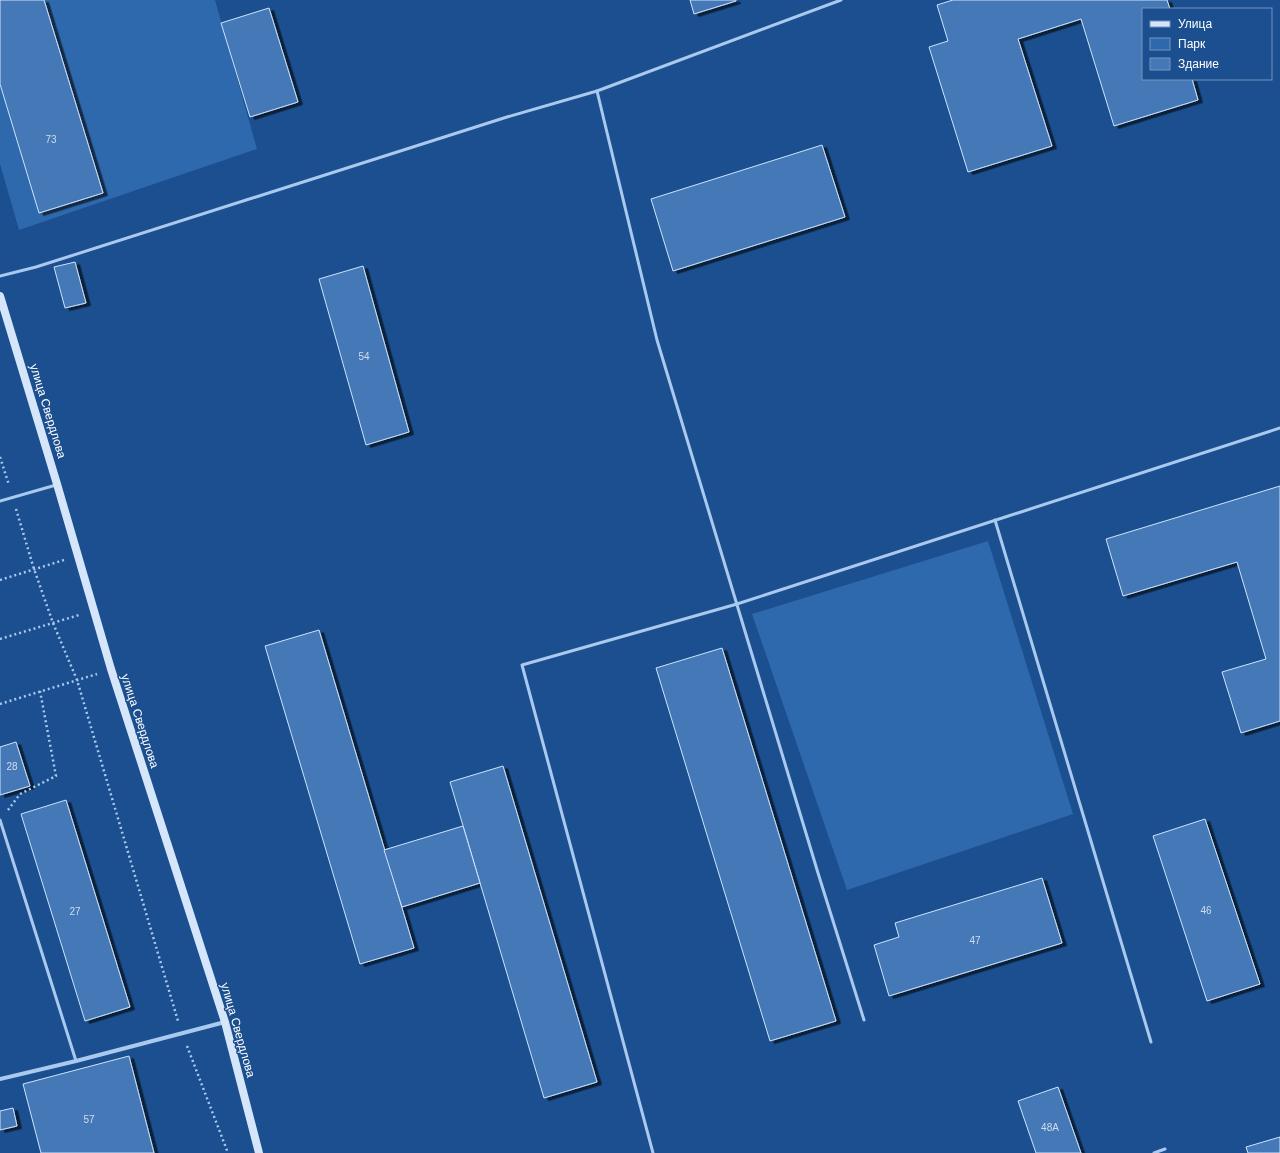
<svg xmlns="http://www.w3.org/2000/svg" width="1280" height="1153" font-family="Arial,sans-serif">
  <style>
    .green { fill: #2e69ad }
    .building { fill: #4478b7; stroke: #cfe3fa; filter: url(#shadow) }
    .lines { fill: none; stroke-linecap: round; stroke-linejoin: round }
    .path { stroke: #a9c9ee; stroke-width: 2.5; stroke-dasharray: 2 3; stroke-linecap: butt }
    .service { stroke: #a9c9ee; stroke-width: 3 }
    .minor { stroke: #a9c9ee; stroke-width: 4 }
    .secondary { stroke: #d6e6fa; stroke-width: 8 }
    .labels { text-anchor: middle; stroke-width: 3; stroke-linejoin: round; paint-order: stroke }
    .number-label { font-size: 10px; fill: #d0dded }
    .street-label { font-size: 12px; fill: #fff; stroke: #1b4f8f }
  </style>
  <defs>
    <filter id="shadow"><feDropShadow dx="4.5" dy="2.5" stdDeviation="0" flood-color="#0009"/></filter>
  </defs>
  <rect width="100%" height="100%" fill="#1b4f8f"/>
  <g class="green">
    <polygon points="0,0 215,0 257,149 19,230 0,164"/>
    <polygon points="988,541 1073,814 847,890 752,614"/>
  </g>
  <g class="building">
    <polygon points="0,0 44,0 103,193 39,213 0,84"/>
    <polygon points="690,0 736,0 736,1 694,14"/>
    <polygon points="953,0 1167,0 1170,9 1143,9 1143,79 1192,79 1198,100 1114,126 1081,19 1018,39 1052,146 968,172 929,47 948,41 937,5"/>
    <polygon points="269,8 298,102 250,117 221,23"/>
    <polygon points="822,145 845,217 673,271 651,199"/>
    <polygon points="75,262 86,303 65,308 54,267"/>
    <polygon points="363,266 409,432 366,445 319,279"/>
    <polygon points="1280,486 1280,721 1241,733 1222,672 1266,659 1237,562 1123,596 1106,539"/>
    <polygon points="319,630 414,948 360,964 265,646"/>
    <polygon points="722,648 836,1021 770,1041 656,668"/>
    <polygon points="16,742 30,786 0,795 0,747"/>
    <polygon points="503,766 597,1082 544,1098 450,782"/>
    <polygon points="66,800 130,1007 85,1021 21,814"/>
    <polygon points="1205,819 1260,984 1207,1001 1153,836"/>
    <polygon points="463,826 480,883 402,907 384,850"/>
    <polygon points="1042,878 1062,943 889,996 874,945 899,937 895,923"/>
    <polygon points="129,1056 154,1153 41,1153 23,1084"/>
    <polygon points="1058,1087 1081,1153 1036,1153 1018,1101"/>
    <polygon points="13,1108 17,1126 0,1130 0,1111"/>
    <polygon points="1280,1137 1280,1153 1248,1153 1246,1147"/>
  </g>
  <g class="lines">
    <g class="path">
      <polyline points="0,457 9,485"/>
      <polyline points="16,509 34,569 53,623 77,680 178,1021"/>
      <polyline points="0,580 64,560"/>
      <polyline points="0,639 79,615"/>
      <polyline points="0,704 97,674"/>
      <polyline points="8,810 20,794 56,776 40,691"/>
      <polyline points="187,1046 228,1153"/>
    </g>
    <g class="service">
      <polyline points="597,91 841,0"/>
      <polyline points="0,276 36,267 507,117 597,91 657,340 818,873 864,1020"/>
      <polyline points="0,501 56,485"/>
      <polyline points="995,520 1151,1042"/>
      <polyline points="0,820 76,1061"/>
      <polyline points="653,1153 522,665 737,604 1280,428"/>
      <polyline points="1154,1153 1165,1149"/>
    </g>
    <polyline class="minor" points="0,1079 76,1061 225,1022"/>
    <polyline class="secondary" points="0,296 57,484 111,669 225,1022 259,1153"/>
  </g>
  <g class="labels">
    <g class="number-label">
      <text x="51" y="143">73</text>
      <text x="364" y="360">54</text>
      <text x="12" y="770">28</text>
      <text x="1206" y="914">46</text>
      <text x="75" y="915">27</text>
      <text x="975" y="944">47</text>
      <text x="89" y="1123">57</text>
      <text x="1050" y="1131">48А</text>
    </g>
    <g class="street-label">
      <text transform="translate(48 411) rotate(73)" y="4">улица Свердлова</text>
      <text transform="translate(140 721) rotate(72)" y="4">улица Свердлова</text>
      <text transform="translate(238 1030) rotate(74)" y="4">улица Свердлова</text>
    </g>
  </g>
  <rect x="1142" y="8" width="130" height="72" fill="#1b4f8f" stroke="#7695bc"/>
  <rect x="1150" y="21" width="20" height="6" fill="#d6e6fa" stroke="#7695bc"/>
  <text x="1178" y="28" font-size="12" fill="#ffffff">Улица</text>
  <rect x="1150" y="38" width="20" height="12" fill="#2e69ad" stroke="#7695bc"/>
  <text x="1178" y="48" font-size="12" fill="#ffffff">Парк</text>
  <rect x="1150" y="58" width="20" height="12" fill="#4478b7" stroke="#7695bc"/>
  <text x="1178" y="68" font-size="12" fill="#ffffff">Здание</text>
</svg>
